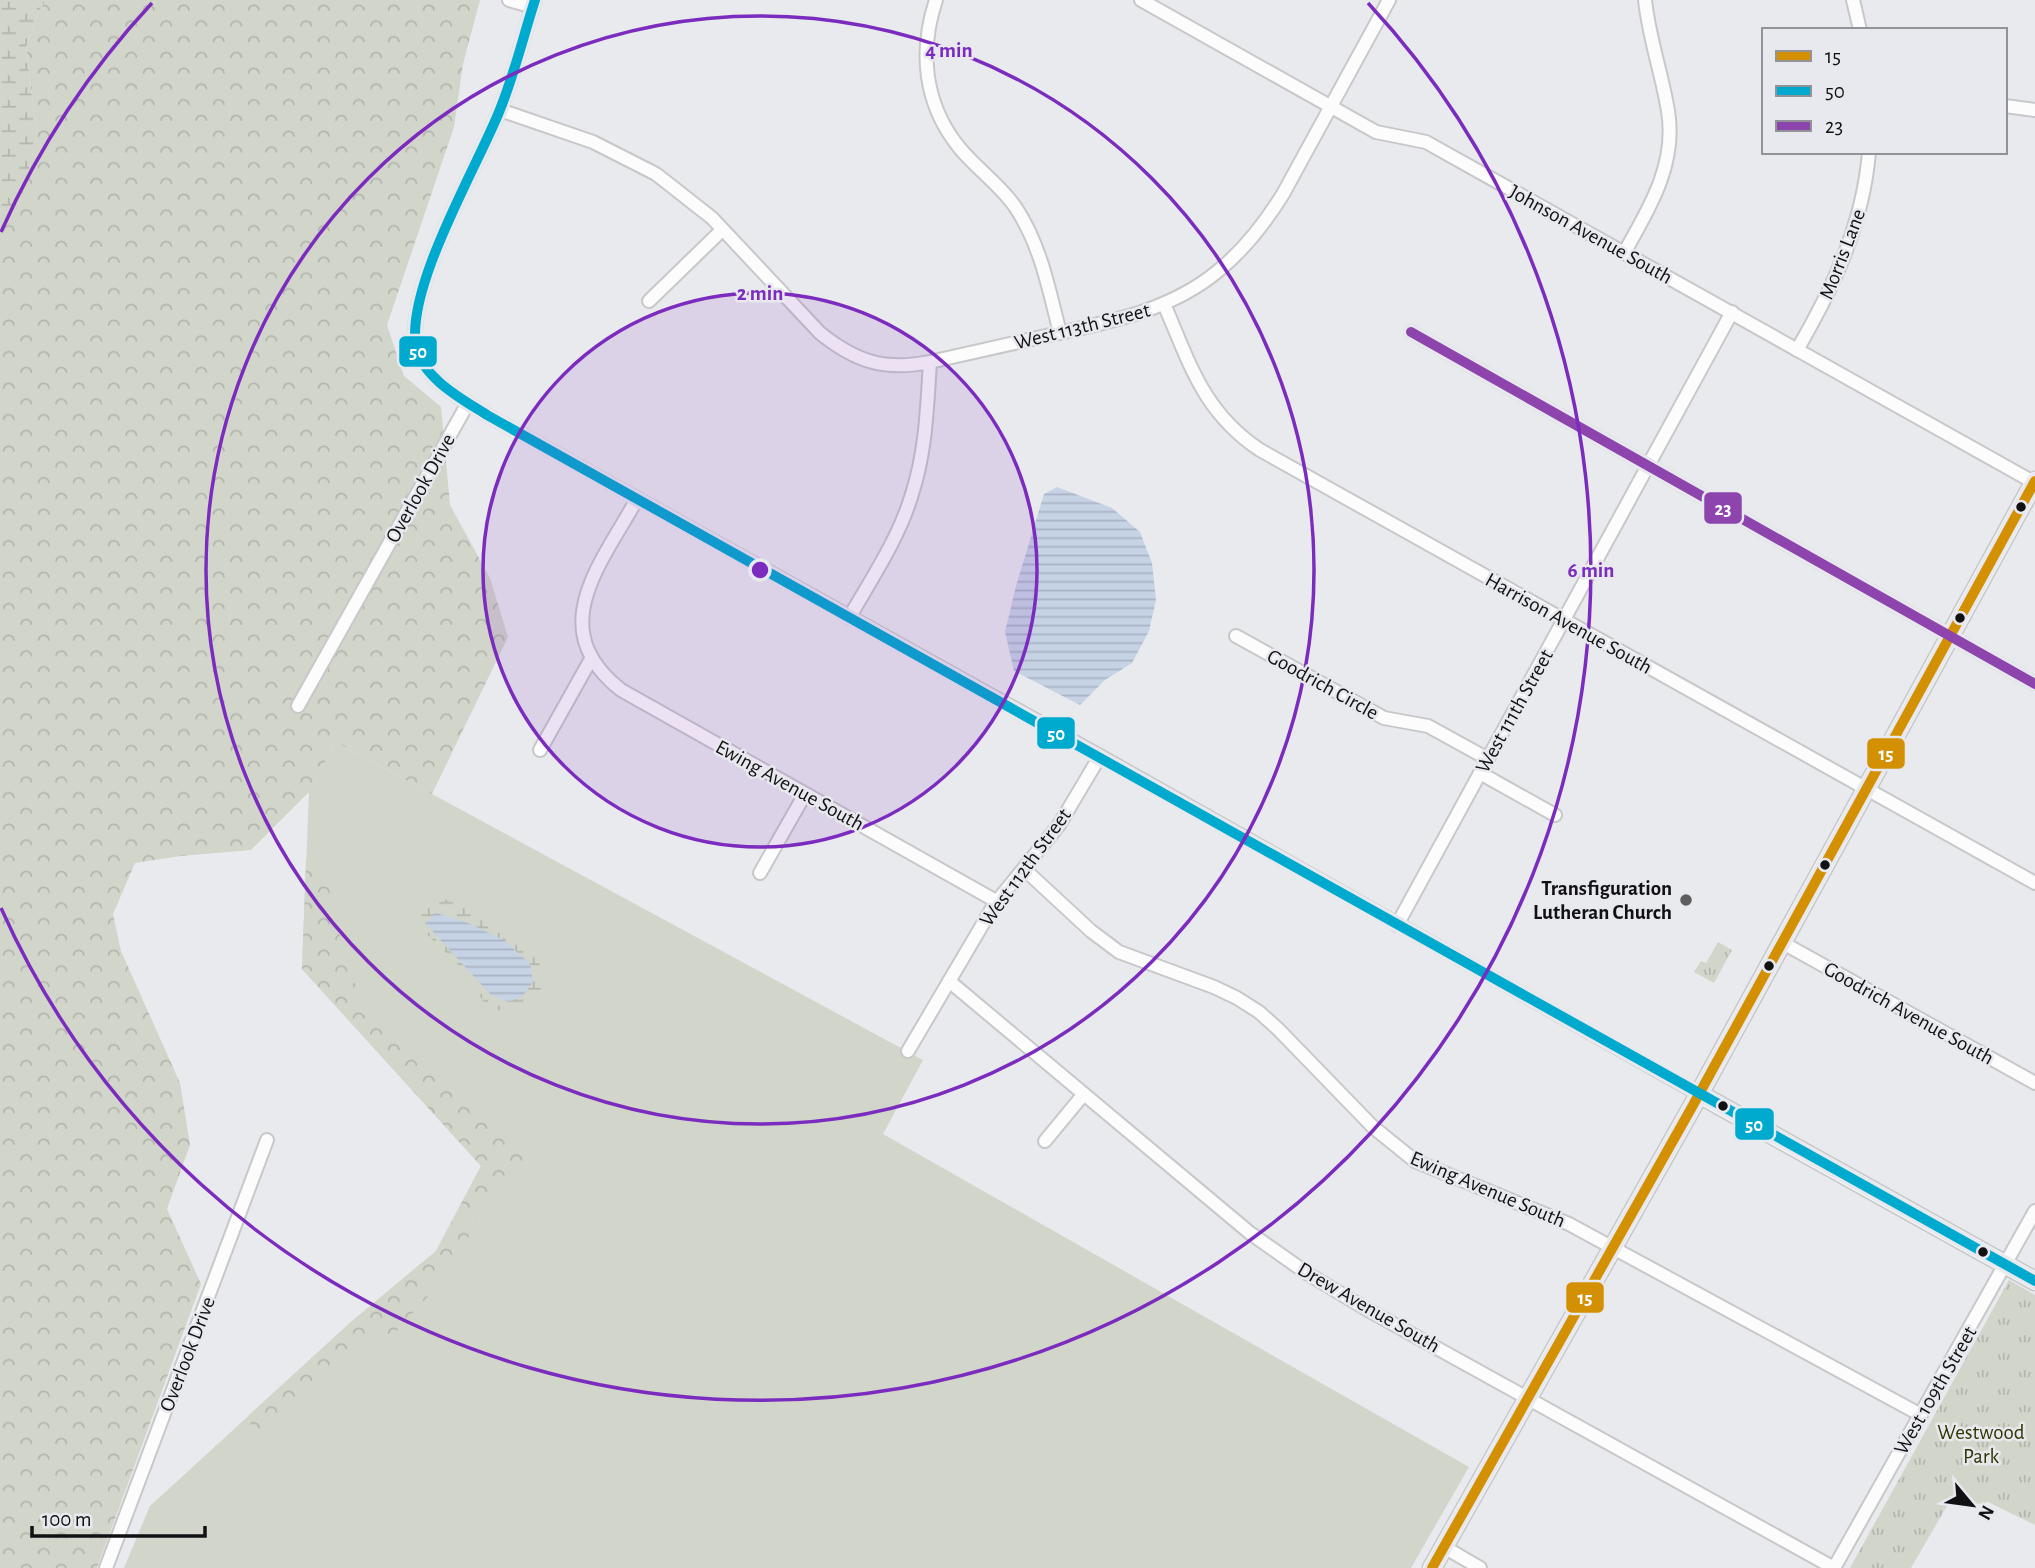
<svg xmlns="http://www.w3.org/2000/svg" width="2035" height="1568" font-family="'Alegreya Sans',sans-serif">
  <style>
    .green { fill: #d2d5ca }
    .forest { fill: url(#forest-crowns) }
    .wetland { fill: url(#wetland-marsh); fill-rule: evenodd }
    .park { fill: url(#park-tufts) }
    .water { fill: url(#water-rules) }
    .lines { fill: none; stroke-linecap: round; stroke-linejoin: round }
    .street-casing { stroke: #c8c8ca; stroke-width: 16 }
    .secondary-casing { stroke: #c8c8ca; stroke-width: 21 }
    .street { stroke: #fcfcfc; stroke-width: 12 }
    .secondary { stroke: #f0f3f6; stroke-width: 18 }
    .bus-1-casing { stroke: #e8e9ee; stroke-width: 16 }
    .bus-2-casing { stroke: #e8e9ee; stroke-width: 16 }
    .bus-3-casing { stroke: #e8e9ee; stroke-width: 16 }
    .bus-1 { stroke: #d49003; stroke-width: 10 }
    .bus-2 { stroke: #00a9ce; stroke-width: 10 }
    .bus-3 { stroke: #8e44ad; stroke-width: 10 }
    .ring { fill: none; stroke: #7b2cbf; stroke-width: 3.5 }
    .bus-dot { fill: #111113; stroke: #e8e9ee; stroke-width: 2.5 }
    .poi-dot { fill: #5d5d5f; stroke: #e8e9ee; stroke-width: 2.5 }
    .labels { text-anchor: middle; stroke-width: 5; stroke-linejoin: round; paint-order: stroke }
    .street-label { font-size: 21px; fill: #111113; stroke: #e8e9ee }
    .poi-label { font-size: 21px; font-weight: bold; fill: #111113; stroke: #e8e9ee; text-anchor: end }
    .park-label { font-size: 21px; fill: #323602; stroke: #e8e9ee }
    .centre { fill: #7b2cbf; stroke: #e8e9ee; stroke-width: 3.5 }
    .ring-label { font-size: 21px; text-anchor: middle; font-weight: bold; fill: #7b2cbf; stroke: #e8e9ee; stroke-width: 5; stroke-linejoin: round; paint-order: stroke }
    .line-badge { stroke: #e8e9ee; stroke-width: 2.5 }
    .badge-label { font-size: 19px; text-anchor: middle; font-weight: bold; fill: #fff }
  </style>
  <defs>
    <pattern id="forest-crowns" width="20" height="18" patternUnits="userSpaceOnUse" patternTransform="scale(1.75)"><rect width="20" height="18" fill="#d2d5ca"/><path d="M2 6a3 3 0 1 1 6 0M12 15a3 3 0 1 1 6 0" fill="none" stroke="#b3b6ad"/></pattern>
    <pattern id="wetland-marsh" width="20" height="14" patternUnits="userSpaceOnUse" patternTransform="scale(1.75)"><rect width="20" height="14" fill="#d2d5ca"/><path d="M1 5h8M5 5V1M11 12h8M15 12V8" fill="none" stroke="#b3b6ad"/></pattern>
    <pattern id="park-tufts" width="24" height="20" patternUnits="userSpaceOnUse" patternTransform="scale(1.75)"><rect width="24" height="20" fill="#d2d5ca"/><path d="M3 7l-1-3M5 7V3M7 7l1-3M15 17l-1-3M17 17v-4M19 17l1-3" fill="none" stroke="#b3b6ad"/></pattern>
    <pattern id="water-rules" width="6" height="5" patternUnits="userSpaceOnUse" patternTransform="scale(1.75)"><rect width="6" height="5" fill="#c6d3e5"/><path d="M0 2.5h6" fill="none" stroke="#a9b4c4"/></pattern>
  </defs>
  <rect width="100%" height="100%" fill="#e9eaed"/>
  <polygon class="green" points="336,742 923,1060 883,1134 1469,1467 1411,1568 124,1568 150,1506 351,1322 436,1251 481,1166 302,969 309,792"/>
  <g class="forest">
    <polygon points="46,0 480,0 463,64 454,127 387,325 404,376 441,407 450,505 490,578 508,637 432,794 336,742 309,792 251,850 181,856 135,863 113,914 121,951 180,1083 190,1145 167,1209 201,1284 97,1568 0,1568 0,211 19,207 37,137 26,47 39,10"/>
    <polygon points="306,859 326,876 337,916 342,950 351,978 375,1011 421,1063 499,1122 529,1150 530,1164 521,1177 479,1213 457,1264 393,1335 368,1333 356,1357 334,1363 302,1394 285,1419 253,1437 249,1415 351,1322 436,1251 481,1166 302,969"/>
  </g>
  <g class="wetland">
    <polygon points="0,0 46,0 39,10 26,47 37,137 19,208 0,211"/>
    <path d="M 429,897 C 471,897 600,976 516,1008 C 506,1012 495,1011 486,1004 C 480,1000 480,992 476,986 C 459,964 438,944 416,925 C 411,912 419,905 429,897 ZM 468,923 L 491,995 L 439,939 Z"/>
  </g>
  <g class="park">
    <polygon points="1718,942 1732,950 1714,983 1694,972 1701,961 1706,963"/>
    <polygon points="2009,1280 2035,1295 2035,1525 1988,1502 1978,1504 1955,1492 1911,1568 1850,1568"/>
  </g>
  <g class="water">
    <polygon points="1057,487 1112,508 1140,532 1152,563 1156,600 1149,631 1132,663 1105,680 1080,705 1014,671 1005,632 1016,586 1044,494"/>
    <polygon points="436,913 468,923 504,940 530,964 533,982 522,997 508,1002 491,995 425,923"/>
  </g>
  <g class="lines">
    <g class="street-casing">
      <g id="street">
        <polyline points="509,0 533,7"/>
        <path d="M 535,0 C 523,37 514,76 499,112 C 476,169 406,287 416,346 C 422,378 462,399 487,415 L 1100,756 L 1699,1094"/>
        <path d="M 936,0 C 919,51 924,103 958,146 C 975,168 1000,184 1016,208 C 1041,246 1049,290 1060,333"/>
        <polyline points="1141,0 1376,132 1426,142 2035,483"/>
        <polyline points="1853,0 1860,30"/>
        <polyline points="2005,106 2035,110"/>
        <path d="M 500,110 L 593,142 L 656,174 L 712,218 L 820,333 C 856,362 885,371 930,362"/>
        <path d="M 1624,253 C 1649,209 1677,164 1668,111 C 1662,74 1649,38 1645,0"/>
        <polyline points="649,301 722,230"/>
        <path d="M 1164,304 C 1190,364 1203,412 1260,450 L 2035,883"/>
        <polyline points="1411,332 2035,684"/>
        <path d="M 1797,350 C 1833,288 1863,225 1869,152"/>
        <path d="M 637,499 C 601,564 543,629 621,690 L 996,901"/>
        <path d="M 849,618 C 872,578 899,538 912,494 C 926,451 927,407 930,362 C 970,353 1010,344 1050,335 C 1109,322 1170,311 1218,271 C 1245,249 1265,223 1283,194 L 1389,0"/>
        <polyline points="1236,636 1384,718 1428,726 1488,759"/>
        <polyline points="298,706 468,403"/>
        <polyline points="540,750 591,659"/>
        <polyline points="1480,773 1555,815"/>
        <polyline points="1024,869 1091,931 1119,952 1214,987 1237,998 1259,1012 1278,1029 1373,1127 1415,1161 1569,1224 1921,1415"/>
        <polyline points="760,873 805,794"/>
        <polyline points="1397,925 1732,312"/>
        <polyline points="1783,943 2035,1083"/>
        <polyline points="949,981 1250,1233 1308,1274 1368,1310 1834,1568"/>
        <polyline points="908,1051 994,905 1059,825 1100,756"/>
        <polyline points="1045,1141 1083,1095"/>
        <polyline points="1444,1547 1480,1568"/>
        <polyline points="106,1568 267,1140"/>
        <polyline points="1834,1568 2035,1211"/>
      </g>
    </g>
    <g class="secondary-casing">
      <g id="secondary">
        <polyline points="1699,1094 2035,1281"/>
        <polyline points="1432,1568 1692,1107 2035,481"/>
      </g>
    </g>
    <use href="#street" class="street"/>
    <use href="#secondary" class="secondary"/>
    <g class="bus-1-casing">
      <polyline id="bus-1" points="1432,1568 1692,1107 2035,481"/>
    </g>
    <g class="bus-2-casing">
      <path id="bus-2" d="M 535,0 C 523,37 514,76 499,112 C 476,169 406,287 416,346 C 422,378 462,399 487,415 L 2035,1281"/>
    </g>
    <g class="bus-3-casing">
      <polyline id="bus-3" points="1411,332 2035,684"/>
    </g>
    <use href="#bus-1" class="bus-1"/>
    <use href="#bus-2" class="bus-2"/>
    <use href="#bus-3" class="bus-3"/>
  </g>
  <circle cx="760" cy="570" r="277" fill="#7b2cbf" fill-opacity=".12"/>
  <g class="ring">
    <circle cx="760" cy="570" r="277"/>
    <circle cx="760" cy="570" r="554"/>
    <path d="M1 232A831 831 0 0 1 152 3M1368 3A831 831 0 1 1 1 908"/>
  </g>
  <g class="bus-dot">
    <circle cx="2021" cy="507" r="6"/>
    <circle cx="1960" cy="618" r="6"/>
    <circle cx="1825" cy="865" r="6"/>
    <circle cx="1769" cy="966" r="6"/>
    <circle cx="1723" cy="1106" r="6"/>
    <circle cx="1983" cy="1252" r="6"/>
  </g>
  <circle class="poi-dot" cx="1686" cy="900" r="7"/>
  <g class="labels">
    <g class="street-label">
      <text transform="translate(1591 234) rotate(29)" y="7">Johnson Avenue South</text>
      <text transform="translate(1842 254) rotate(-69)" y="7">Morris Lane</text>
      <text transform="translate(1082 326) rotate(-14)" y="7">West 113th Street</text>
      <text transform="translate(420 488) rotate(-61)" y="7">Overlook Drive</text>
      <text transform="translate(1569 623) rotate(29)" y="7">Harrison Avenue South</text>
      <text transform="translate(1323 684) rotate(29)" y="7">Goodrich Circle</text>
      <text transform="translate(1514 711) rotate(-61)" y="7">West 111th Street</text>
      <text transform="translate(790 785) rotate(29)" y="7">Ewing Avenue South</text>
      <text transform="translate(1025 867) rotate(-54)" y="7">West 112th Street</text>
      <text transform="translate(1909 1013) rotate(29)" y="7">Goodrich Avenue South</text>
      <text transform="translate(1488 1189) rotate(23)" y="7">Ewing Avenue South</text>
      <text transform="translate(1369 1307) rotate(30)" y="7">Drew Avenue South</text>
      <text transform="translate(187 1354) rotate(-69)" y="7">Overlook Drive</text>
      <text transform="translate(1935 1390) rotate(-60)" y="7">West 109th Street</text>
    </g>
    <g class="poi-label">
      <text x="1672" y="895">Transfiguration<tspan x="1672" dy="24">Lutheran Church</tspan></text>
    </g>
    <g class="park-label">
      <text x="1981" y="1439">Westwood<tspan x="1981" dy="24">Park</tspan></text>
    </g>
  </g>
  <circle cx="760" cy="570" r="10" class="centre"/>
  <g class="ring-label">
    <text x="949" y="57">4 min</text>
    <text x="760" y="300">2 min</text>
    <text x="1591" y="577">6 min</text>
  </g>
  <g class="line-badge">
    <rect x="398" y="335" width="40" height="33" rx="7" fill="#00a9ce"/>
    <rect x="1703" y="491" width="40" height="34" rx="7" fill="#8e44ad"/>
    <rect x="1036" y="716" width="40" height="34" rx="7" fill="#00a9ce"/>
    <rect x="1866" y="737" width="40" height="33" rx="7" fill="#d49003"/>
    <rect x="1734" y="1107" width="41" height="34" rx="7" fill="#00a9ce"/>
    <rect x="1565" y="1281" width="40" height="33" rx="7" fill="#d49003"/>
  </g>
  <g class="badge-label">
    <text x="418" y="358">50</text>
    <text x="1723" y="515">23</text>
    <text x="1056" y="740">50</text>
    <text x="1886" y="760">15</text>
    <text x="1754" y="1131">50</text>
    <text x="1585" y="1304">15</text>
  </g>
  <rect x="1762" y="28" width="245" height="126" fill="#e8e9ee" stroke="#929396" stroke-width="2"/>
  <rect x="1776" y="51" width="35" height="10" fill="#d49003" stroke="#929396" stroke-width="2"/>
  <text x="1825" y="63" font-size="21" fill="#111113">15</text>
  <rect x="1776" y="86" width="35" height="10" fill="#00a9ce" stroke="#929396" stroke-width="2"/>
  <text x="1825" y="98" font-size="21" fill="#111113">50</text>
  <rect x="1776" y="121" width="35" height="10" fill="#8e44ad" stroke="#929396" stroke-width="2"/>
  <text x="1825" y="133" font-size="21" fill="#111113">23</text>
  <g transform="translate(1972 1505) rotate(119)" stroke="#e8e9ee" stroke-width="5" paint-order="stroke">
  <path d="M0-5L12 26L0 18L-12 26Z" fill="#111113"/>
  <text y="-10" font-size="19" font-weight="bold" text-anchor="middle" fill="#111113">N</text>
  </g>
  <path d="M32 1526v10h173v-10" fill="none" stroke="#111113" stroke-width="3.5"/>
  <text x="42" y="1526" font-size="21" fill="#111113" stroke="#e8e9ee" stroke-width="5" paint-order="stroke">100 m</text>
</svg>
